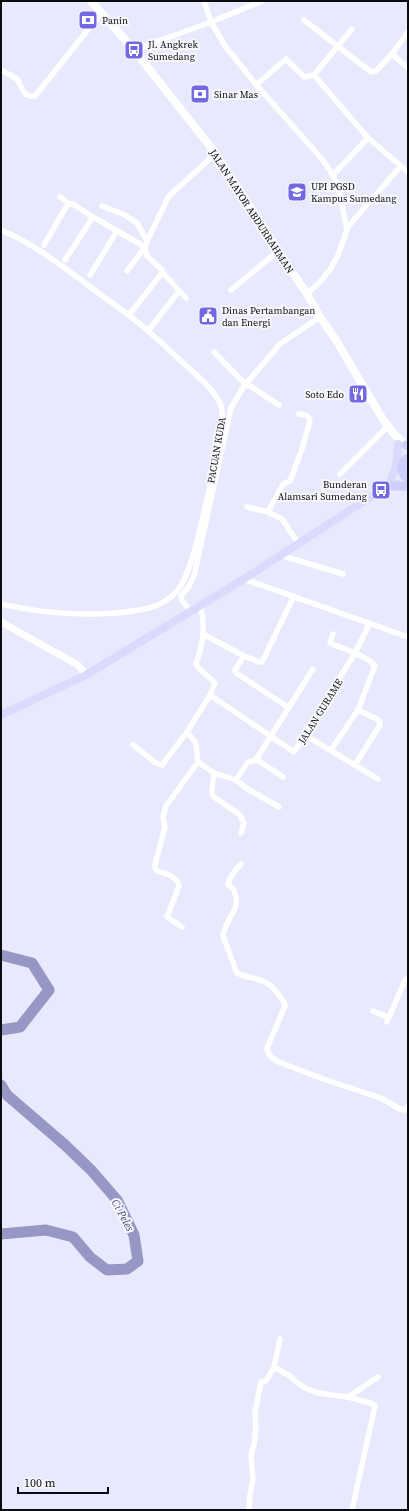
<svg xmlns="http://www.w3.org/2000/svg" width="409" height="1511" font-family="'Source Serif 4',serif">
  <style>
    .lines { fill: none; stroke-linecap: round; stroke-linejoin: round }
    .river { stroke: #9797c5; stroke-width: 11 }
    .minor { stroke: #fff; stroke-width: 5.5 }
    .tertiary { stroke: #fff; stroke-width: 7 }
    .secondary { stroke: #fff; stroke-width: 8 }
    .primary { stroke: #d9dafc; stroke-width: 8 }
    .trunk { stroke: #cccefb; stroke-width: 9 }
    .labels { text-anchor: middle; stroke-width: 4; stroke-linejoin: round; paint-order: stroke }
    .poi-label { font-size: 10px; fill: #0a0b11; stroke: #f8f8fc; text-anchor: start }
    .street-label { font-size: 10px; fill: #0a0b11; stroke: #f8f8fc }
    .water-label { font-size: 11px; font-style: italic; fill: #494782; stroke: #f8f8fc }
  </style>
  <rect width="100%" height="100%" fill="#e8e9fd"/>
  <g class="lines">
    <g class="river">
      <polyline points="1,955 32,963 49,990 20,1027 1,1030"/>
      <polyline points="1,1085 7,1095 65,1145 91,1170 117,1200 134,1235 138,1261 127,1269 107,1270 90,1257 73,1237 46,1230 1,1234"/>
    </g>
    <g class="minor">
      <polyline points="204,1 211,22 225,46 259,88 322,159 333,175 339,190 347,230 338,255 331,268 321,281 307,294"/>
      <polyline points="304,20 371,72 376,71 392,54 408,68"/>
      <polyline points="134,50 211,22 262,1"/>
      <polyline points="392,54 408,32"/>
      <path d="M 1,70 L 17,79 C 22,87 23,98 35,96 L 102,12"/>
      <polyline points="314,75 352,29"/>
      <polyline points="256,85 286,59 304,77 314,75 368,138 408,172"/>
      <polyline points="333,175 368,138"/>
      <polyline points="60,197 69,204"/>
      <polyline points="102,206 125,215 137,223 147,241"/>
      <polyline points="347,229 352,222 400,167"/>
      <path d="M 1,230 C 32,243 58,263 85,283 C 106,299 128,313 148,331 C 160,341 171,352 182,362 C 195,374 212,387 220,403 C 228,422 213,471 209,491 C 202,517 193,572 177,591 C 170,599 159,606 149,608 C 121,615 79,615 50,612 C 34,611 17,607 1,604"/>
      <polyline points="44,245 66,207 69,204 73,204 93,217 145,247 127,271"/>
      <polyline points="65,260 93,217"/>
      <polyline points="162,272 186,298"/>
      <polyline points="90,275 117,231"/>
      <polyline points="231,290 278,251"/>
      <polyline points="129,315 162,273 162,270 147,256 145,247 147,241 169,196 215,154"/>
      <polyline points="148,331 179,291"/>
      <polyline points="214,352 246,385"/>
      <polyline points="247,384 279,405"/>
      <polyline points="340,474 388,426"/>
      <polyline points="247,507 268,512 282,519 298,543"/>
      <path d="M 268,512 L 283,484 L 290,481 L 302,449 L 310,421 C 309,415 305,415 299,414"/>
      <polyline points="280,555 343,574"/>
      <polyline points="244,579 408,637"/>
      <path d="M 200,605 C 206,626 203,644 196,664 C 200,672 209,676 215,683 L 210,695 L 187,732 L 196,743 L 198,762 L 214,773 L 236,780"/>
      <polyline points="191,611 182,601 181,596 189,586 194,576 231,408 244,386 280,344 320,317"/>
      <polyline points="203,634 244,656 259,662 262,662 294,596"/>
      <polyline points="244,656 235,670 236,673 288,707"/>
      <polyline points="210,695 294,752 355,653 370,623"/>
      <polyline points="305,735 378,779"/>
      <polyline points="133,745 156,763 162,765 187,732"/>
      <path d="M 331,750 L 358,710 L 375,666 C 368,656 341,648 330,643 L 333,634"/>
      <polyline points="256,759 283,777"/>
      <polyline points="355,765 380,725 380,722 377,719 358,710"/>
      <polyline points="214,773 212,789 212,793 214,797 240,815 244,823 241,833"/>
      <polyline points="279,807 246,788 236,780 248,762 254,761 257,758 313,669"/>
      <path d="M 241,864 C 235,870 230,876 228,884 C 230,886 233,888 234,891 C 243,908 224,920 223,936 L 237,973 C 242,976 247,976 252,978 C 271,982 274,988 284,1002 L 285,1006 L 267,1048 L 269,1054 L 272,1058 L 281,1063 L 326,1080 L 381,1098 L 400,1109 L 404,1110 L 408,1106"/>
      <path d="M 182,927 L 167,917 L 179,886 C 177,876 165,874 157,871 L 155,868 L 155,865 L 165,827 L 163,817 L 166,806 L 198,762"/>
      <polyline points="373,1011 388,1017"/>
      <polyline points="387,1022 405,980 408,978"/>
      <polyline points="280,1339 274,1367 290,1376 296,1382 307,1389 318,1393 348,1397 373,1404 375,1406 352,1510"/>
      <polyline points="348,1397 378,1377"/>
      <polyline points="249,1510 250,1495 253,1479 251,1455 254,1444 256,1426 255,1413 260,1386 261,1382 266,1381 274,1367"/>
    </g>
    <polyline class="tertiary" points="1,622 69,660 78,665 86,675"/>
    <polyline class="secondary" points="91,1 134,50 213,150 264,228 278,251 307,294 320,317 336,340 382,418 394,434 408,447"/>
    <g class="primary">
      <polyline points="391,479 397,463 398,444"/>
      <polyline points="1,715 86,675 244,579 381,490 397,484"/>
    </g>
    <g class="trunk">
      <polyline points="406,445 408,446"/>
      <path d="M 408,458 C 400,464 400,473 408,479"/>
      <polyline points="391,486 408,486"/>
    </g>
  </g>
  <defs>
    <g id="bank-square" transform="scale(1)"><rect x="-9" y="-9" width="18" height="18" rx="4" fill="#7368e3" stroke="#f8f8fc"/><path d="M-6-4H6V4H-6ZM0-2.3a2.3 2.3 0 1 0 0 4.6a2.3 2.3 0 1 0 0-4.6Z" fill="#fff"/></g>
    <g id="bus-square" transform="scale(1)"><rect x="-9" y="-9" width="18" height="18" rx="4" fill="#7368e3" stroke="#f8f8fc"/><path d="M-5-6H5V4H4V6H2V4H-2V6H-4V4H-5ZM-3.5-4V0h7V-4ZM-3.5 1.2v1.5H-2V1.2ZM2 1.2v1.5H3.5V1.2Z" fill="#fff"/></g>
    <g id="school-square" transform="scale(1)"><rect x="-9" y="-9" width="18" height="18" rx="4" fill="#7368e3" stroke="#f8f8fc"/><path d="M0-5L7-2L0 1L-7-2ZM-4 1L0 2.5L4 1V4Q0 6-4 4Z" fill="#fff"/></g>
    <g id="civic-square" transform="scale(1)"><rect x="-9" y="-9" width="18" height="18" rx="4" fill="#7368e3" stroke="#f8f8fc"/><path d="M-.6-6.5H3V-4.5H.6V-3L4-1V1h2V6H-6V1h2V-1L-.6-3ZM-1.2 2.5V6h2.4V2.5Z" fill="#fff"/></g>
    <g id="restaurant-square" transform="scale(1)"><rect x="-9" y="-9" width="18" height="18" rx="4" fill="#7368e3" stroke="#f8f8fc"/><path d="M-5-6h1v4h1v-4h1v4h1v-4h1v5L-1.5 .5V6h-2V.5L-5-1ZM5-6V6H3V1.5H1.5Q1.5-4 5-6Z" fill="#fff"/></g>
  </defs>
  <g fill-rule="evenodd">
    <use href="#bank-square" x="88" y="20"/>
    <use href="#bus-square" x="134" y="50"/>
    <use href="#bank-square" x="200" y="94"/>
    <use href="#school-square" x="297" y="192"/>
    <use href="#civic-square" x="208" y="316"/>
    <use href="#restaurant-square" x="358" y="394"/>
    <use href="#bus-square" x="381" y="490"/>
  </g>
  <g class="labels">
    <g class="poi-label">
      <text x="102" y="24">Panin</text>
      <text x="148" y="48">Jl. Angkrek<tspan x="148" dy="12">Sumedang</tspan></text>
      <text x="214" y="98">Sinar Mas</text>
      <text x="311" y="190">UPI PGSD<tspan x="311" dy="12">Kampus Sumedang</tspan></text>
      <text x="222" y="314">Dinas Pertambangan<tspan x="222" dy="12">dan Energi</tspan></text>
      <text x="344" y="398" text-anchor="end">Soto Edo</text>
      <text x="367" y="488" text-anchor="end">Bunderan<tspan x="367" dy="12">Alamsari Sumedang</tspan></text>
    </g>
    <g class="street-label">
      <text transform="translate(252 211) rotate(57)" y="4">JALAN MAYOR ABDURRAHMAN</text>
      <text transform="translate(216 450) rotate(-80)" y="4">PACUAN KUDA</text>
      <text transform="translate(320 711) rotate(-58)" y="4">JALAN GURAME</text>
    </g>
    <g class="water-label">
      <text transform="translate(123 1215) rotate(62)" y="4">Ci Peles</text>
    </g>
  </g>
  <rect width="409" height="1511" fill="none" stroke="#0a0b11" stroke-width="4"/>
  <path d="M18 1487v6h90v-6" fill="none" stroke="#0a0b11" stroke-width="2"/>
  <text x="24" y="1487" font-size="12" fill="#0a0b11" stroke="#f8f8fc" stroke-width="3" paint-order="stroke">100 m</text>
</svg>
